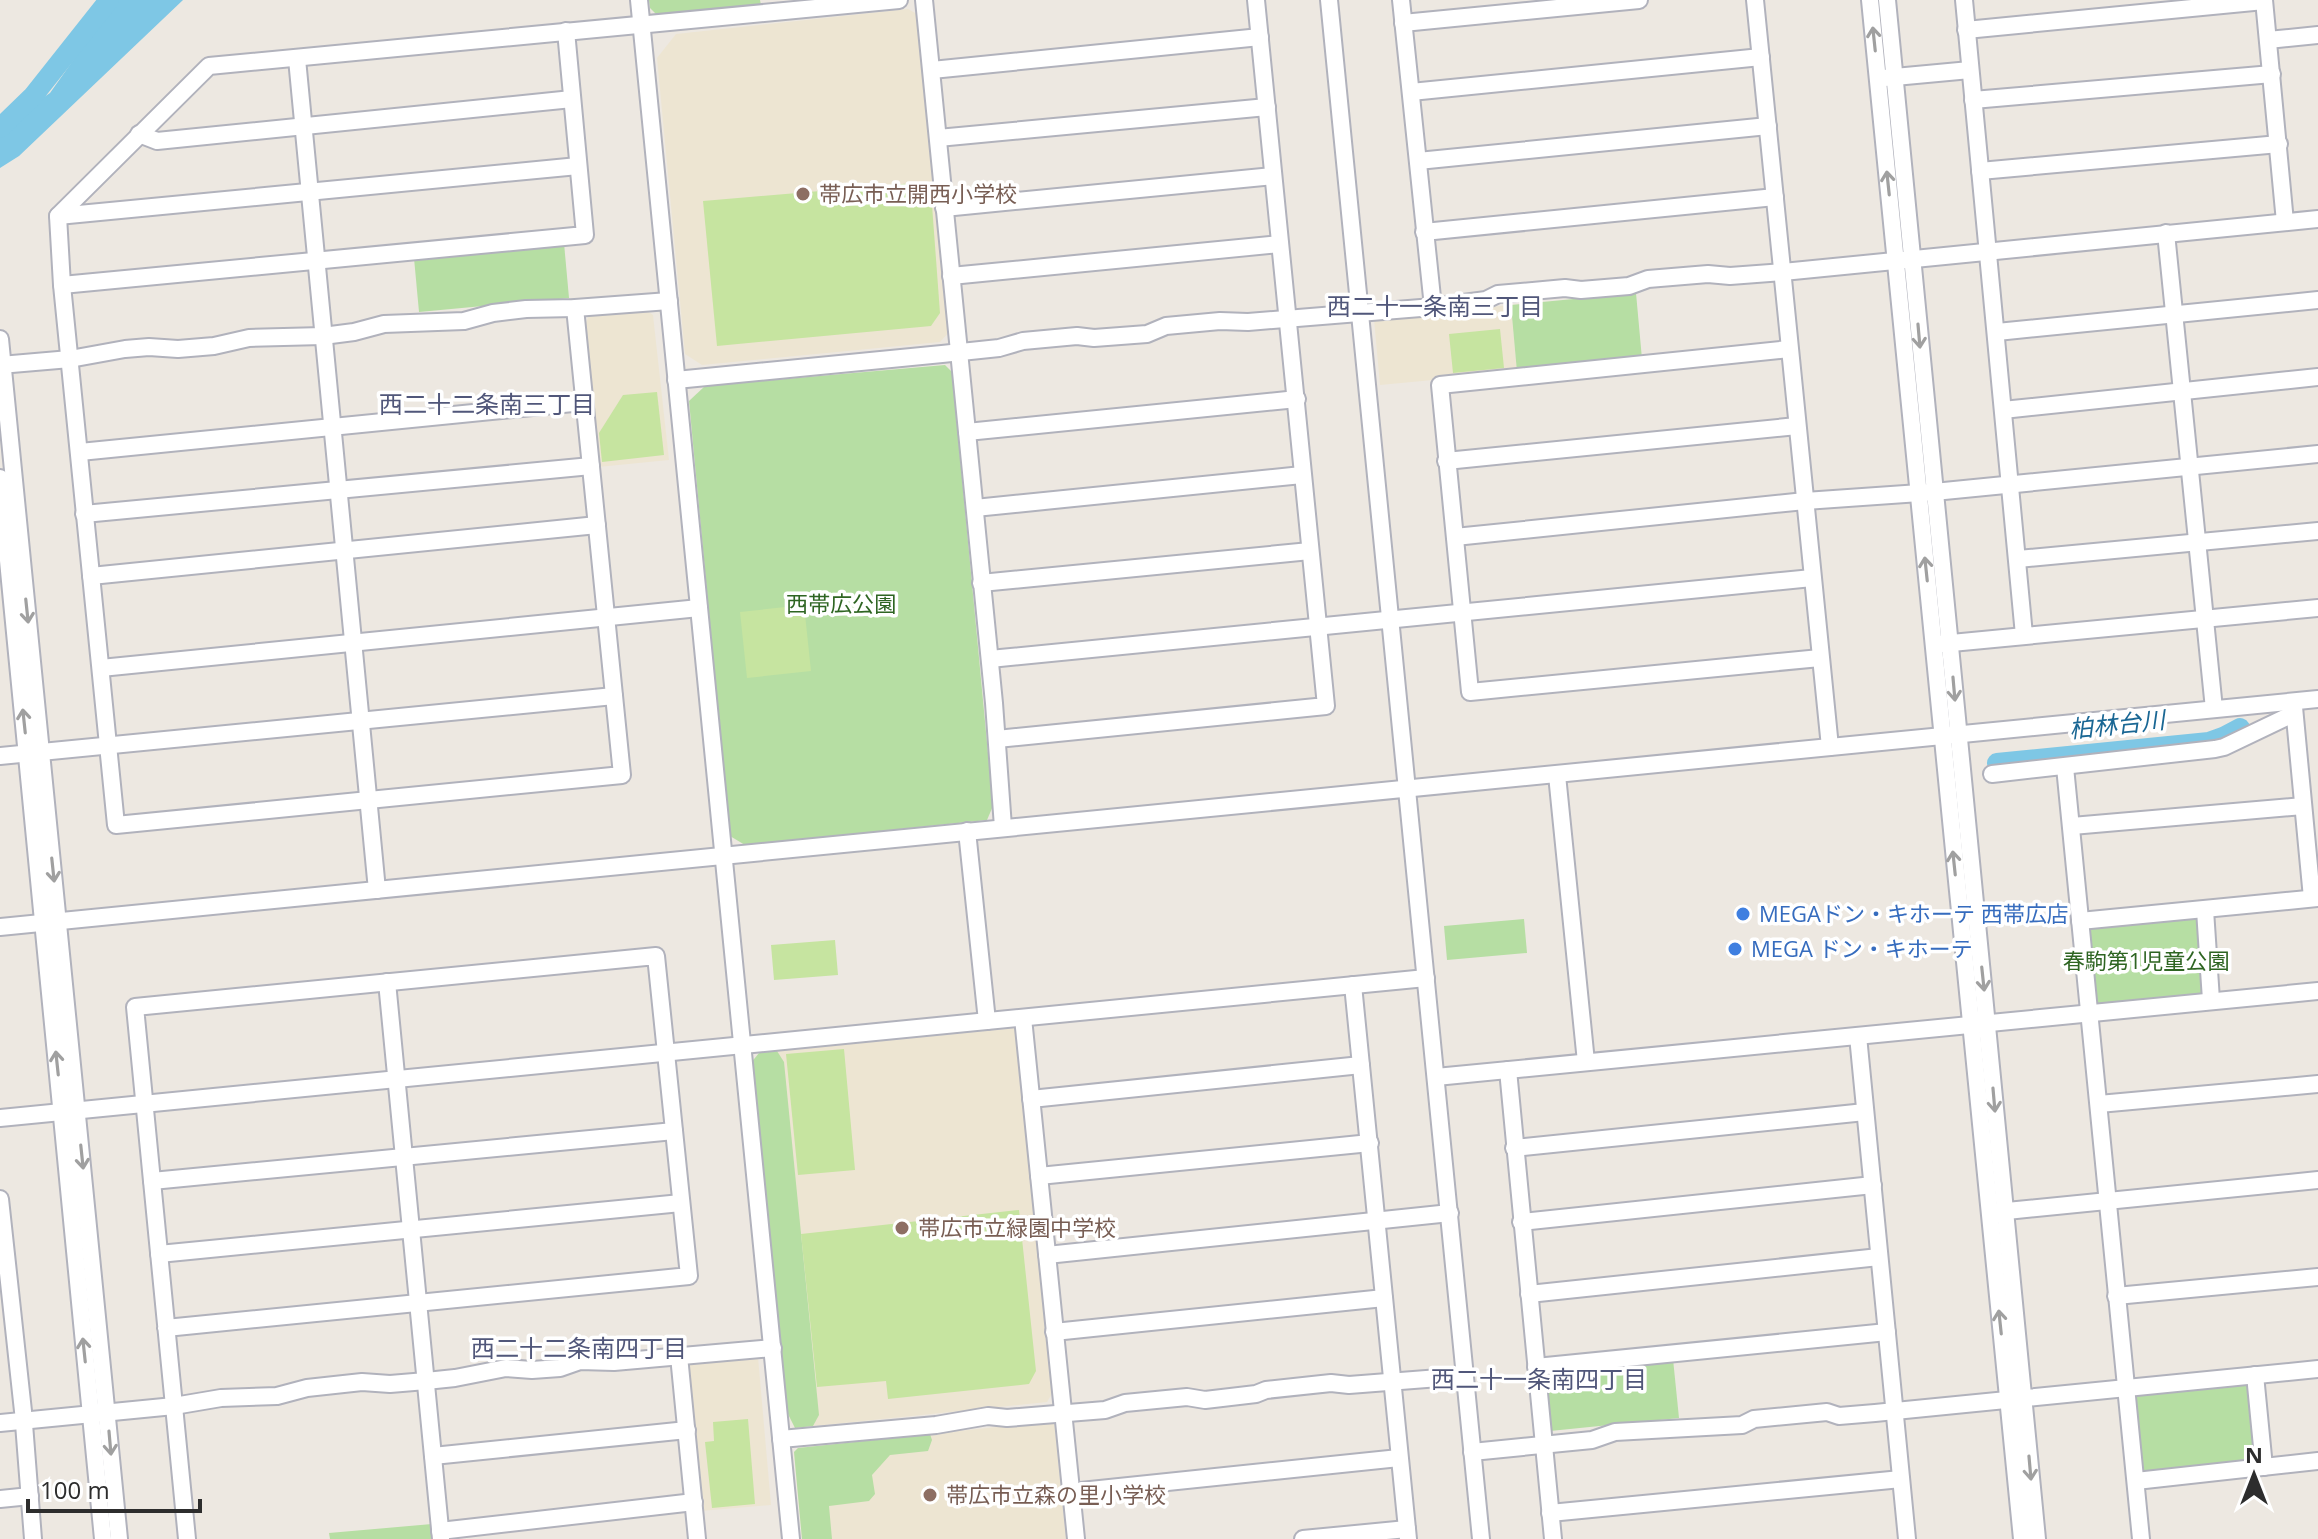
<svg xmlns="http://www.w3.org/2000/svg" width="2318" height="1539" font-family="'Open Sans','Noto Sans JP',sans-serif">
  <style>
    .education { fill: #ede5d2 }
    .green { fill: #b6dea3 }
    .pitch { fill: #c6e4a0 }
    .water { fill: #7ec7e5 }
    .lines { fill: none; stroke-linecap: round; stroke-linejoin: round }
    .river { stroke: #7ec7e5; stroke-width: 20 }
    .minor-casing { stroke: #b1b2bc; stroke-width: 20 }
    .minor { stroke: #fff; stroke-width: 16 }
    .oneway { stroke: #a0a0a0 }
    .education-dot { fill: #8d6e63; stroke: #fff; stroke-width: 3 }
    .shop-dot { fill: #3f7fe0; stroke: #fff; stroke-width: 3 }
    .labels { text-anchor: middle; stroke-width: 7; stroke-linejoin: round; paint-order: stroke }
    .education-label { font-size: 22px; fill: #785e54; stroke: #fff; text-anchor: start }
    .park-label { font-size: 22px; fill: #2e6522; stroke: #fff }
    .shop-label { font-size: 22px; fill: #366cbe; stroke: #fff; text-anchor: start }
    .neighbourhood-label { font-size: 24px; fill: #51577a; stroke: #fff }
    .water-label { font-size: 24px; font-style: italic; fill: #1a6794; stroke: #fff }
  </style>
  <rect width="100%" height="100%" fill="#ede8e1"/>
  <g class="education">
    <polygon points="908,9 917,14 950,331 940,342 702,365 685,354 657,58 676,34"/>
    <polygon points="1511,305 1517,372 1380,385 1374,319"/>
    <polygon points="647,311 653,315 669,460 598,467 586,322 589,316"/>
    <polygon points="1016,1028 1053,1392 1047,1402 795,1428 787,1412 759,1053"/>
    <polygon points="758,1357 771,1505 701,1511 688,1363"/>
    <polygon points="1054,1421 1066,1539 802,1539 794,1452 798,1448"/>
  </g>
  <g class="green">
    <polygon points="649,0 760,0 761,5 657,15 650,8"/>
    <polygon points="564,243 569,298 419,312 414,258"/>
    <polygon points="1636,293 1642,359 1517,372 1511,305"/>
    <polygon points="945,365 952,372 993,806 987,820 745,845 730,836 689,401 705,386"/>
    <polygon points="2201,915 2205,997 2097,1007 2092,1004 2086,924"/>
    <polygon points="1524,919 1527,953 1447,960 1444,926"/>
    <polygon points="777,1051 784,1062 819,1415 813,1426 795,1428 787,1412 750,1064 759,1053"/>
    <polygon points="1673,1359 1679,1418 1550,1431 1544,1372"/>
    <polygon points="2245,1380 2250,1385 2260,1458 2253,1464 2147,1476 2140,1471 2133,1394"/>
    <polygon points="930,1434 932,1440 928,1451 890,1455 872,1475 875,1494 869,1501 829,1506 832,1539 802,1539 794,1452 798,1448"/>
    <polygon points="432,1524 434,1539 330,1539 329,1533"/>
  </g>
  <g class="pitch">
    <polygon points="914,183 932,205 940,313 931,326 717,346 703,201"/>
    <polygon points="1500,329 1504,368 1453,373 1449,334"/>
    <polygon points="657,392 664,455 602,462 599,433 623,395"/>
    <polygon points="804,605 811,671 747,678 740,612"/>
    <polygon points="835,940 838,975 774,980 771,945"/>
    <polygon points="844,1049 855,1170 798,1175 786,1054"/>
    <polygon points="1019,1210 1036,1371 1029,1384 888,1399 886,1381 817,1387 801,1234"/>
    <polygon points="748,1419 755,1504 712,1508 705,1442 714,1441 713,1422"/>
  </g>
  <polygon class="water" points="116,0 183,0 19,156 0,168 0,127 50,93"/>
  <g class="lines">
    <g class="river">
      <polyline points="0,128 33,96 109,0"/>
      <polyline points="1997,763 2209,742 2223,737 2240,728"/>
    </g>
    <g class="minor-casing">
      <g id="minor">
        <polyline points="639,0 791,1539"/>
        <polyline points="924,0 994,703 1003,827"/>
        <polyline points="1329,0 1481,1539"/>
        <polyline points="1401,0 1433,307"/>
        <polyline points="1755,0 1830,747"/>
        <polyline points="1870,0 2022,1539"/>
        <polyline points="1887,0 2037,1539"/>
        <polyline points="1964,0 2024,635"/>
        <polyline points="2264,0 2285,222"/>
        <polyline points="1403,23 1639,0"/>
        <polyline points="1966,30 2264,1"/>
        <polyline points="2268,40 2318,35"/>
        <polyline points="297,59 377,890"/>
        <polyline points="932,70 1260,37"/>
        <polyline points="1884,78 1970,70"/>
        <polyline points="1411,92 1761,57"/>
        <polyline points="1973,100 2272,74"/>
        <polyline points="139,134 157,141 572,99"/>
        <polyline points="938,138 1267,107"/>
        <polyline points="1418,161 1768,126"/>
        <polyline points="1980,171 2279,144"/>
        <polyline points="944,208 1273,176"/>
        <polyline points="58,216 578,166"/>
        <polyline points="1424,232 1775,197"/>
        <polyline points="2166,233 2214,709"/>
        <polyline points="951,276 1280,244"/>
        <polyline points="62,285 585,235 566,31"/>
        <polyline points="575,308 622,775 116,825 62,285 58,216 209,66 899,0"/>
        <polyline points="1997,332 2318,300"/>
        <polyline points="0,339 119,1539"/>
        <polyline points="1789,349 1440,385 1470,692 1820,658"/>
        <polyline points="0,365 70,359 125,349 149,347 178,349 214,346 249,338 323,336 354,332 384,324 464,321 493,313 526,309 575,308 669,301"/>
        <polyline points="676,380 942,354 999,348 1023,341 1077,336 1094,338 1147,334 1166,326 1220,321 1248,322 1433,307 1486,300 1498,294 1565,288 1581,290 1629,286 1648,279 1708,274 1730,276 1783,272 2318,219"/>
        <polyline points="2003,410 2318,377"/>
        <polyline points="967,432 1297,399"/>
        <polyline points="80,452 583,402"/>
        <polyline points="1446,461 1797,426"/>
        <polyline points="0,478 103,1539"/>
        <polyline points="975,508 1302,475"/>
        <polyline points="84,514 591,466"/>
        <polyline points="1455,537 1805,501 1934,492 2318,454"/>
        <polyline points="2018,559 2318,531"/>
        <polyline points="91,576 597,525"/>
        <polyline points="981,583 1310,551"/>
        <polyline points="1941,644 2318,608"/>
        <polyline points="990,659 1812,578"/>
        <polyline points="101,668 699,608"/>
        <polyline points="2294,707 2312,898"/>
        <polyline points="997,739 1326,706 1256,0"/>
        <polyline points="0,756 614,696"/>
        <polyline points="2065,767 2141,1539"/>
        <polyline points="1992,774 2215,749 2224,747 2293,714"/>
        <polyline points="1557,775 1586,1062"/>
        <polyline points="2072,826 2303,806"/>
        <polyline points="967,831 987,1021"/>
        <polyline points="2205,910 2211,1000"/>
        <polyline points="2080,921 2318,898"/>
        <polyline points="0,927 2318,699"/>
        <polyline points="387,982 441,1539"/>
        <polyline points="1353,985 1408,1539"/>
        <polyline points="1023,1018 1076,1539"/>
        <polyline points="1858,1036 1907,1539"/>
        <polyline points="1508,1070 1553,1539"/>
        <polyline points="1436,1077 2318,991"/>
        <polyline points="1031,1099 1361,1065"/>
        <polyline points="2099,1104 2318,1084"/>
        <polyline points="0,1118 1426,978"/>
        <polyline points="1514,1148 1865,1112"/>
        <polyline points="1039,1176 1370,1143"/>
        <polyline points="152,1181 674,1131"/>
        <polyline points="0,1199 23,1411 33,1539"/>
        <polyline points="1997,1212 2318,1180"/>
        <polyline points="1521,1222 1873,1185"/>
        <polyline points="159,1254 681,1203"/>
        <polyline points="1047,1255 1450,1213"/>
        <polyline points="1529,1294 1879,1257"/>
        <polyline points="2116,1296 2318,1277"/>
        <polyline points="166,1328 689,1276 656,956 135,1007 187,1539"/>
        <polyline points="1054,1332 1384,1298"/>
        <polyline points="679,1356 697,1539"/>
        <polyline points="1536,1367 1887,1332"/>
        <polyline points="2255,1375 2264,1467"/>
        <polyline points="0,1423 174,1406 221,1398 277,1396 307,1388 362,1382 390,1384 426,1381 455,1378 506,1368 532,1370 560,1368 580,1361 614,1362 773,1348"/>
        <polyline points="781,1439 936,1425 988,1416 1007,1418 1105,1410 1125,1403 1187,1397 1205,1400 1256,1394 1266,1390 1331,1383 1349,1385 1465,1376"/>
        <polyline points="1472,1452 1592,1440 1615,1432 1742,1425 1754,1419 1827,1412 1839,1416 1875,1413 2318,1369"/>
        <polyline points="433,1456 687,1430"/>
        <polyline points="2136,1481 2318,1461"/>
        <polyline points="1071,1492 1399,1458"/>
        <polyline points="0,1499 30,1496"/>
        <polyline points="1550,1513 1901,1479"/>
        <polyline points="440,1531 694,1502"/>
        <polyline points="1303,1539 1407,1529"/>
      </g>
    </g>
    <use href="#minor" class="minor"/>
  </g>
  <defs><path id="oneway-shaft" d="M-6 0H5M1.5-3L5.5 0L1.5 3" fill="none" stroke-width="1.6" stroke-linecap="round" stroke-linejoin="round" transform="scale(2)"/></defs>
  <g class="oneway">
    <use href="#oneway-shaft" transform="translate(1874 39) rotate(-96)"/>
    <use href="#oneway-shaft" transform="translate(1888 183) rotate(-96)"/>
    <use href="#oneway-shaft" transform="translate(1919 336) rotate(85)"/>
    <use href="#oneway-shaft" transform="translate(1926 569) rotate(-96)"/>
    <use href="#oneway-shaft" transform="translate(27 611) rotate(84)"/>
    <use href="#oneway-shaft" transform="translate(1954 689) rotate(85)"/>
    <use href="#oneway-shaft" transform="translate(24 721) rotate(-96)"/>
    <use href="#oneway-shaft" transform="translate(1954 863) rotate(-96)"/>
    <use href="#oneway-shaft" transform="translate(53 870) rotate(84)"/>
    <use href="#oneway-shaft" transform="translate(1983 979) rotate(84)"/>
    <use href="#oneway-shaft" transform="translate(57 1063) rotate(-96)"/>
    <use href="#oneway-shaft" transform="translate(1994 1100) rotate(85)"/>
    <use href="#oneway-shaft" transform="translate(82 1157) rotate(84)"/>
    <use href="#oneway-shaft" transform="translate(2000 1322) rotate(-96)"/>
    <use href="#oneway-shaft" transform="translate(84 1350) rotate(-96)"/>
    <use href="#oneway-shaft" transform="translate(110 1443) rotate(85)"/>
    <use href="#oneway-shaft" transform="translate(2030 1468) rotate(85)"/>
  </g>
  <g class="education-dot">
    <circle cx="803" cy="194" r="8"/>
    <circle cx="902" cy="1228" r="8"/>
    <circle cx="930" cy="1495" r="8"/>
  </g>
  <g class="shop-dot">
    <circle cx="1743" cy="914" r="8"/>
    <circle cx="1735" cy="949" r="8"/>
  </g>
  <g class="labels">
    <g class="education-label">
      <text x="819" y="202">帯広市立開西小学校</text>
      <text x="918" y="1236">帯広市立緑園中学校</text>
      <text x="946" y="1503">帯広市立森の里小学校</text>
    </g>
    <g class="park-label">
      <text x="841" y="612">西帯広公園</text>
      <text x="2146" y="969">春駒第1児童公園</text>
    </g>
    <g class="shop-label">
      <text x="1759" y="922">MEGAドン・キホーテ 西帯広店</text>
      <text x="1751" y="957">MEGA ドン・キホーテ</text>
    </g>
    <g class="neighbourhood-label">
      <text x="1435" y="315">西二十一条南三丁目</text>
      <text x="487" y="413">西二十二条南三丁目</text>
      <text x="579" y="1357">西二十二条南四丁目</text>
      <text x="1539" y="1388">西二十一条南四丁目</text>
    </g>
    <g class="water-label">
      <text transform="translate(2117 725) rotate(-6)" y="8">柏林台川</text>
    </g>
  </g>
  <g transform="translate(2254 1475)" stroke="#ffffff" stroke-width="6" paint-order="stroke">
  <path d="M0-6L14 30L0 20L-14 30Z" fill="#2d2d2d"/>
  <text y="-12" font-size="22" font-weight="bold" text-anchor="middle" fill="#2d2d2d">N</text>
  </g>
  <path d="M28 1499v12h172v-12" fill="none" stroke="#2d2d2d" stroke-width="4"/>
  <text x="40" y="1499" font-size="24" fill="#2d2d2d" stroke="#ffffff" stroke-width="6" paint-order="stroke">100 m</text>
</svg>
